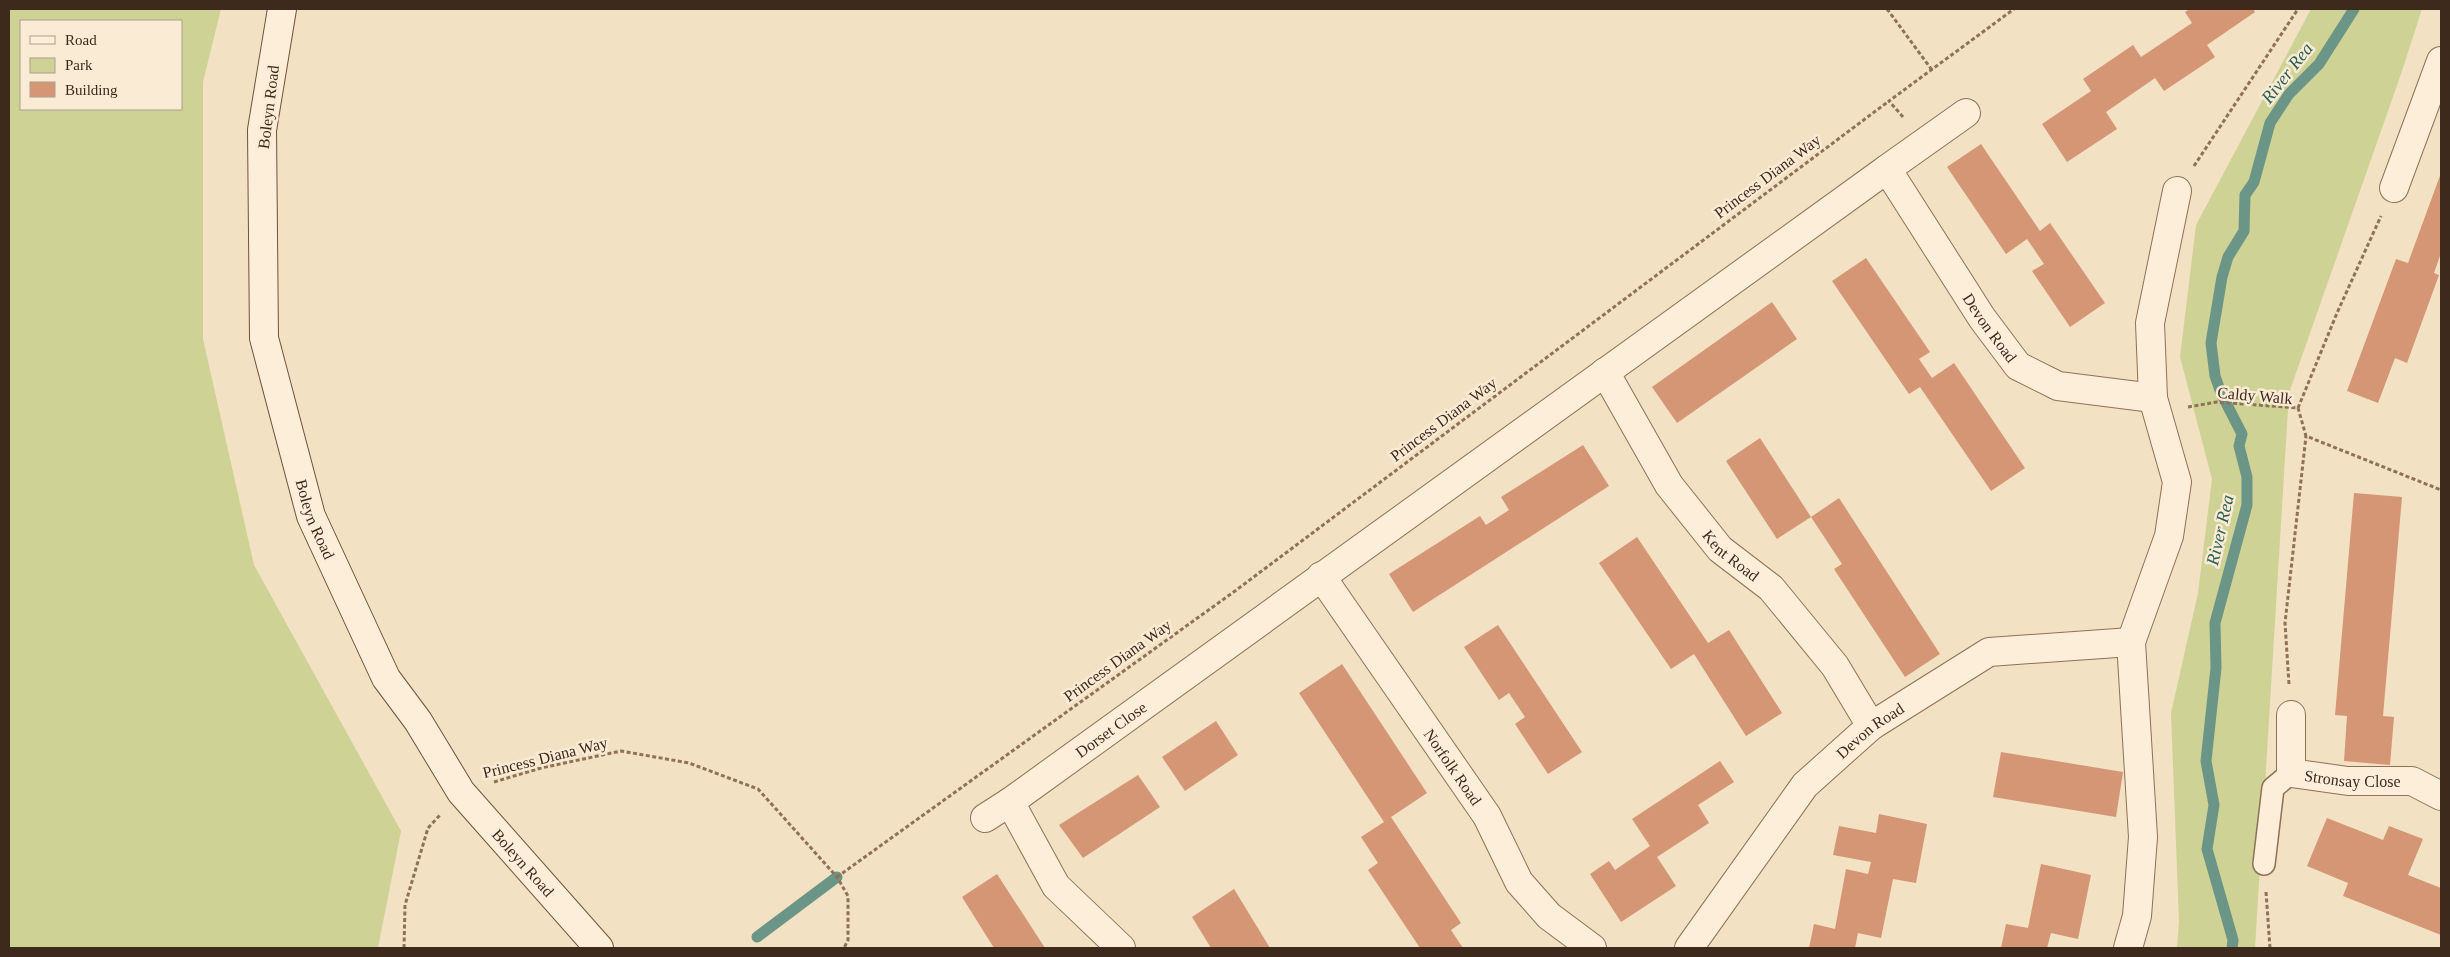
<svg xmlns="http://www.w3.org/2000/svg" width="2450" height="957" font-family="'Times New Roman',serif">
  <style>
    .green { fill: #cfd295; fill-rule: evenodd }
    .lines { fill: none; stroke-linecap: round; stroke-linejoin: round }
    .stream { stroke: #6b9587; stroke-width: 11 }
    .building { fill: #d49675 }
    .lane-casing { stroke: #8f7158; stroke-width: 24 }
    .street-casing { stroke: #8f7158; stroke-width: 30 }
    .secondary-casing { stroke: #71523b; stroke-width: 30 }
    .path { stroke: #8f7158; stroke-width: 3; stroke-dasharray: 4 2.5; stroke-linecap: butt }
    .lane { stroke: #fceed8; stroke-width: 21 }
    .street { stroke: #fceed8; stroke-width: 28 }
    .secondary { stroke: #fceed8; stroke-width: 28 }
    .labels { text-anchor: middle; stroke-width: 5; stroke-linejoin: round; paint-order: stroke }
    .street-label { font-size: 16px; fill: #3d2a1d; stroke: #f9ebd4 }
    .water-label { font-size: 18px; font-style: italic; fill: #2b5f57; stroke: #f9ebd4 }
  </style>
  <rect width="100%" height="100%" fill="#f2e1c3"/>
  <g class="green">
    <path d="M 9,9 L 221,9 L 203,82 L 203,339 L 254,565 L 401,831 L 378,948 L 9,948 ZM 21,21 L 181,21 L 181,109 L 21,109 Z"/>
    <polygon points="2311,9 2422,9 2401,74 2289,393 2255,948 2177,948 2179,922 2171,713 2198,593 2212,479 2180,357 2196,225"/>
  </g>
  <g class="lines">
    <g class="stream">
      <polyline points="757,937 837,877"/>
      <polyline points="2232,948 2233,940 2207,849 2214,805 2206,761 2216,668 2215,623 2247,505 2247,477 2239,446 2242,434 2221,393 2215,376 2211,343 2222,277 2228,257 2244,231 2245,195 2254,182 2270,123 2289,94 2319,64 2354,9"/>
    </g>
  </g>
  <g class="building">
    <polygon points="2190,9 2253,9 2255,12 2207,45 2215,57 2164,91 2155,78 2106,112 2117,129 2067,162 2042,124 2091,91 2083,79 2133,45 2141,57 2192,23 2185,12"/>
    <polygon points="1981,144 2040,231 2050,223 2105,303 2070,327 2032,271 2044,264 2027,239 2006,254 1947,167"/>
    <polygon points="2441,173 2441,253 2434,273 2439,275 2407,363 2395,358 2378,403 2347,391 2396,259 2408,263"/>
    <polygon points="1866,258 1930,352 1919,359 1932,378 1954,363 2025,468 1991,491 1920,387 1909,394 1832,281"/>
    <polygon points="1772,302 1797,339 1677,423 1652,387"/>
    <polygon points="1760,438 1811,517 1777,539 1726,461"/>
    <polygon points="1583,445 1609,486 1413,612 1389,574 1480,516 1486,525 1509,510 1501,497"/>
    <polygon points="2354,493 2402,497 2383,716 2394,717 2390,765 2344,761 2347,716 2335,715"/>
    <polygon points="1839,498 1940,654 1905,677 1834,569 1842,564 1811,517"/>
    <polygon points="1637,537 1708,643 1729,630 1782,713 1746,736 1694,654 1671,669 1599,563"/>
    <polygon points="1498,625 1582,752 1548,774 1515,724 1525,717 1509,693 1499,700 1464,647"/>
    <polygon points="1342,664 1427,793 1391,817 1461,923 1451,930 1463,948 1420,948 1368,870 1378,863 1361,837 1384,822 1299,693"/>
    <polygon points="1216,721 1238,755 1185,791 1162,757"/>
    <polygon points="2001,752 2123,772 2116,817 1993,797"/>
    <polygon points="1720,761 1734,782 1698,805 1709,823 1657,857 1676,886 1621,922 1590,874 1609,861 1615,870 1650,846 1632,819"/>
    <polygon points="1138,775 1160,807 1083,858 1059,825"/>
    <polygon points="1879,814 1927,824 1916,883 1893,879 1881,938 1858,933 1855,948 1809,948 1814,924 1835,929 1846,869 1868,874 1871,862 1833,855 1839,826 1876,833"/>
    <polygon points="2327,818 2383,840 2389,826 2423,839 2408,875 2441,888 2441,935 2343,896 2348,883 2307,866"/>
    <polygon points="2041,864 2091,875 2078,939 2051,933 2047,948 2001,948 2006,924 2028,928"/>
    <polygon points="997,874 1045,948 994,948 962,897"/>
    <polygon points="1234,889 1270,948 1211,948 1192,917"/>
  </g>
  <g class="lines">
    <g class="lane-casing">
      <polyline id="lane" points="2264,864 2273,788 2291,773"/>
    </g>
    <g class="street-casing">
      <g id="street">
        <path id="s1" d="M 1966,113 L 1887,169 L 1982,318 L 2018,366 L 2058,386 L 2153,398"/>
        <polyline points="2394,188 2441,61"/>
        <path id="s2" d="M 1605,372 L 1669,485 L 1720,549 L 1771,588 L 1835,666 L 1871,726"/>
        <path id="s3" d="M 1321,576 L 1487,816 L 1519,882 L 1549,916 L 1592,948"/>
        <path id="s4" d="M 2291,715 L 2291,773 L 2348,781 L 2412,781 L 2441,796"/>
        <polyline points="1010,802 1056,886 1121,948"/>
        <path id="s5" d="M 985,818 L 1010,802 L 1887,169"/>
        <path id="s6" d="M 1689,948 L 1805,785 L 1871,726 L 1989,652 L 2131,642"/>
        <polyline points="2128,948 2137,916 2143,837 2131,642 2169,536 2177,482 2153,398 2150,323 2177,191"/>
      </g>
    </g>
    <g class="secondary-casing">
      <g id="secondary">
        <path id="s7" d="M 282,9 L 262,130 L 264,338 L 311,516 L 386,678 L 418,721 L 461,792 L 599,948"/>
      </g>
    </g>
    <g class="path">
      <polyline points="1887,9 1932,70"/>
      <polyline points="1903,117 1889,101 2014,9"/>
      <polyline points="2194,166 2298,9"/>
      <polyline points="2188,407 2217,402 2298,408 2306,436 2441,490"/>
      <polyline points="2298,408 2337,313 2381,216"/>
      <polyline points="2289,684 2285,623 2306,436"/>
      <polyline points="494,782 541,768 621,751 689,763 758,789 837,877 848,896 848,940 844,948"/>
      <polyline points="837,877 1235,591 1889,101"/>
      <polyline points="2266,892 2270,948"/>
      <polyline points="404,948 405,905 428,828 440,815"/>
    </g>
    <use href="#lane" class="lane"/>
    <use href="#street" class="street"/>
    <use href="#secondary" class="secondary"/>
  </g>
  <g class="labels">
    <g class="street-label">
      <text transform="translate(268 107) rotate(-83)" y="6">Boleyn Road</text>
      <text transform="translate(1767 176) rotate(-37)" y="6">Princess Diana Way</text>
      <text dy="6" stroke="none"><textPath href="#s1" startOffset="286">Devon Road</textPath></text>
      <text transform="translate(2255 395) rotate(5)" y="6">Caldy Walk</text>
      <text transform="translate(1443 419) rotate(-37)" y="6">Princess Diana Way</text>
      <text dy="6" stroke="none"><textPath href="#s7" startOffset="519">Boleyn Road</textPath></text>
      <text dy="6" stroke="none"><textPath href="#s2" startOffset="224">Kent Road</textPath></text>
      <text transform="translate(1117 660) rotate(-36)" y="6">Princess Diana Way</text>
      <text dy="6" stroke="none"><textPath href="#s5" startOffset="154">Dorset Close</textPath></text>
      <text dy="6" stroke="none"><textPath href="#s6" startOffset="285">Devon Road</textPath></text>
      <text transform="translate(545 757) rotate(-14)" y="6">Princess Diana Way</text>
      <text dy="6" stroke="none"><textPath href="#s3" startOffset="232">Norfolk Road</textPath></text>
      <text dy="6" stroke="none"><textPath href="#s4" startOffset="120">Stronsay Close</textPath></text>
      <text dy="6" stroke="none"><textPath href="#s7" startOffset="924">Boleyn Road</textPath></text>
    </g>
    <g class="water-label">
      <text transform="translate(2287 73) rotate(-52)" y="6">River Rea</text>
      <text transform="translate(2220 530) rotate(-77)" y="6">River Rea</text>
    </g>
  </g>
  <rect width="2450" height="957" fill="none" stroke="#3d2a1d" stroke-width="20"/>
  <rect x="20" y="20" width="162" height="90" fill="#f9ebd4" stroke="#ae9e8b"/>
  <rect x="30" y="36" width="25" height="8" fill="#fceed8" stroke="#ae9e8b"/>
  <text x="65" y="45" font-size="15" fill="#3d2a1d">Road</text>
  <rect x="30" y="58" width="25" height="15" fill="#cfd295" stroke="#ae9e8b"/>
  <text x="65" y="70" font-size="15" fill="#3d2a1d">Park</text>
  <rect x="30" y="82" width="25" height="15" fill="#d49675" stroke="#ae9e8b"/>
  <text x="65" y="95" font-size="15" fill="#3d2a1d">Building</text>
</svg>
